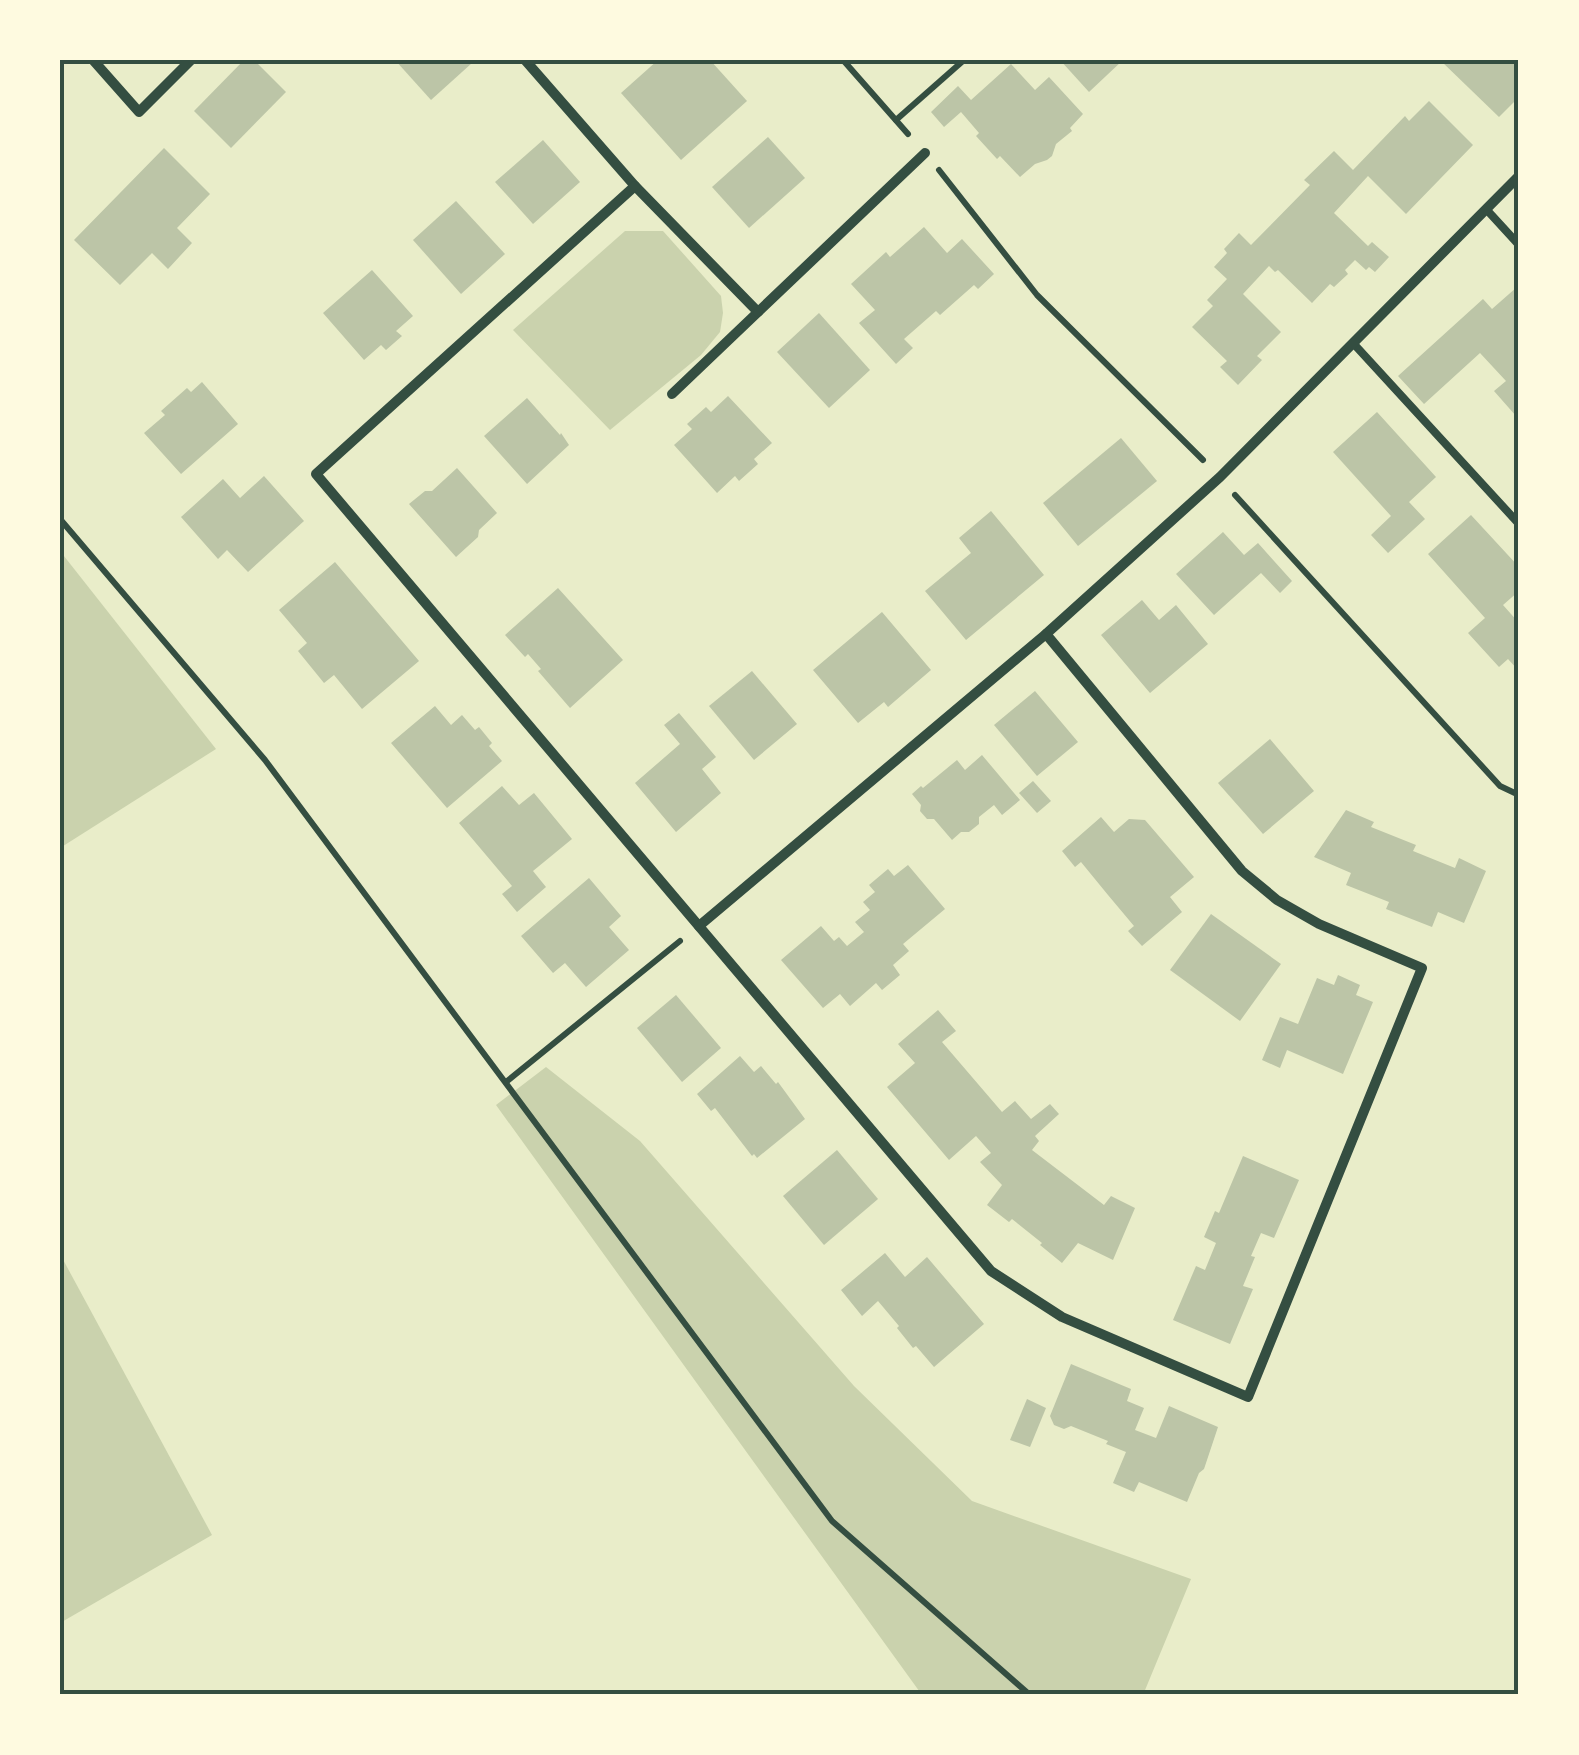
<svg xmlns="http://www.w3.org/2000/svg" width="1579" height="1755" font-family="Cabin,sans-serif">
  <style>
    .green { fill: #cad2ad }
    .building { fill: #bcc5a7 }
    .lines { fill: none; stroke-linecap: round; stroke-linejoin: round }
    .path { stroke: #344e41; stroke-width: 6 }
    .service { stroke: #344e41; stroke-width: 8 }
    .minor { stroke: #344e41; stroke-width: 10 }
    .neatline { fill: none; stroke: #344e41; stroke-width: 4 }
  </style>
  <rect width="100%" height="100%" fill="#e9edc9"/>
  <g class="green">
    <polygon points="625,231 663,231 721,296 723,313 720,332 701,355 610,430 513,330"/>
    <polygon points="60,551 216,749 60,848"/>
    <polygon points="546,1067 640,1141 854,1386 972,1501 1191,1579 1143,1695 922,1695 496,1105"/>
    <polygon points="60,1254 212,1535 60,1623"/>
  </g>
  <g class="building">
    <polygon points="244,60 254,60 286,92 231,148 194,111"/>
    <polygon points="395,60 470,60 472,63 431,100"/>
    <polygon points="658,60 710,60 747,101 681,160 621,93"/>
    <polygon points="1060,60 1123,60 1089,92"/>
    <polygon points="1440,60 1519,60 1519,97 1499,117"/>
    <polygon points="1011,64 1035,90 1049,77 1083,114 1070,128 1072,131 1056,144 1052,156 1047,160 1035,164 1020,177 1000,156 997,159 976,136 979,133 961,112 944,127 931,112 958,86 971,100"/>
    <polygon points="1429,101 1473,145 1406,214 1368,176 1334,213 1368,246 1372,242 1389,257 1375,272 1369,267 1366,270 1355,260 1345,270 1348,274 1334,287 1330,284 1312,303 1278,270 1275,272 1269,266 1243,294 1281,332 1257,356 1262,360 1238,385 1220,367 1227,361 1192,327 1213,306 1207,300 1227,279 1214,267 1227,253 1224,249 1239,233 1251,245 1310,185 1304,180 1334,151 1353,170 1405,116 1409,121"/>
    <polygon points="768,137 805,178 749,228 712,187"/>
    <polygon points="543,140 580,182 533,224 495,182"/>
    <polygon points="164,148 210,194 177,228 192,243 168,269 152,253 120,285 74,240"/>
    <polygon points="456,201 505,254 461,294 413,240"/>
    <polygon points="924,227 947,253 962,239 994,274 978,289 974,285 940,315 936,311 904,339 913,348 896,364 859,323 875,310 851,284 886,252 890,257"/>
    <polygon points="372,270 413,316 396,331 402,336 386,350 381,345 364,360 323,313"/>
    <polygon points="1517,287 1519,289 1519,308 1516,311 1519,314 1519,413 1516,416 1494,391 1506,381 1480,353 1424,404 1398,376 1483,299 1492,309"/>
    <polygon points="819,313 870,370 829,408 777,352"/>
    <polygon points="202,382 238,424 181,474 144,433 165,415 161,411 187,388 191,392"/>
    <polygon points="728,396 772,443 754,459 758,464 739,481 735,476 717,493 674,445 692,429 687,424 706,407 711,412"/>
    <polygon points="527,398 560,435 561,433 569,445 527,484 484,436"/>
    <polygon points="1377,412 1436,477 1409,502 1425,519 1388,553 1371,535 1391,516 1333,452"/>
    <polygon points="1121,438 1157,481 1078,546 1043,503"/>
    <polygon points="457,468 497,513 479,530 478,537 456,557 409,504 425,491 432,491"/>
    <polygon points="264,476 304,521 248,572 227,550 218,559 181,517 223,479 240,498"/>
    <polygon points="991,511 1044,575 966,640 925,591 971,553 959,538"/>
    <polygon points="1471,515 1519,567 1519,591 1503,605 1519,623 1519,671 1508,659 1499,667 1468,633 1485,618 1428,554"/>
    <polygon points="1223,532 1244,555 1258,543 1292,581 1280,593 1261,573 1214,615 1176,574"/>
    <polygon points="335,562 419,661 362,709 334,675 324,683 298,651 307,643 279,610"/>
    <polygon points="558,588 623,660 570,708 538,671 541,669 528,654 525,657 505,635"/>
    <polygon points="1142,600 1159,620 1176,605 1208,644 1150,693 1101,635"/>
    <polygon points="882,612 931,670 888,707 884,702 858,723 813,670"/>
    <polygon points="752,671 797,724 754,760 709,706"/>
    <polygon points="1035,691 1078,742 1037,776 994,725"/>
    <polygon points="435,706 451,725 462,715 475,730 479,727 492,743 489,746 502,761 447,808 391,743"/>
    <polygon points="679,713 716,757 702,769 721,793 676,832 635,783 680,744 664,725"/>
    <polygon points="1270,739 1314,791 1263,834 1218,783"/>
    <polygon points="982,755 1020,800 1002,815 994,805 979,817 979,824 969,832 961,832 952,840 934,819 927,819 920,811 921,805 912,794 921,786 923,788 957,760 965,770"/>
    <polygon points="1033,781 1051,801 1037,813 1019,793"/>
    <polygon points="502,786 519,805 534,793 572,839 533,871 546,887 517,912 502,894 512,886 459,823"/>
    <polygon points="1346,810 1374,822 1371,827 1416,845 1413,851 1455,868 1459,858 1486,871 1464,923 1438,912 1432,927 1386,909 1389,902 1346,885 1351,873 1314,857"/>
    <polygon points="1101,817 1114,832 1129,819 1145,820 1194,877 1170,897 1182,912 1142,946 1128,931 1134,926 1108,895 1081,862 1075,867 1062,851"/>
    <polygon points="908,865 945,909 903,944 909,951 893,965 900,975 882,990 876,983 850,1006 840,994 823,1008 781,960 821,926 834,941 839,937 847,946 864,932 855,922 870,910 863,902 875,892 869,885 888,869 894,876"/>
    <polygon points="589,878 621,916 609,927 629,950 586,987 565,963 553,973 521,936"/>
    <polygon points="1211,914 1281,964 1240,1021 1170,970"/>
    <polygon points="1338,975 1360,985 1356,995 1373,1002 1343,1074 1287,1050 1280,1068 1262,1060 1280,1017 1298,1024 1317,978 1334,985"/>
    <polygon points="676,995 721,1048 682,1082 637,1028"/>
    <polygon points="938,1010 956,1031 942,1042 1002,1112 1015,1101 1031,1119 1050,1104 1059,1114 1035,1136 1039,1141 1032,1150 1104,1205 1111,1196 1135,1208 1113,1260 1078,1243 1062,1263 1040,1245 1042,1243 1012,1219 1009,1222 987,1205 1002,1185 980,1162 991,1153 976,1136 949,1160 887,1087 915,1063 898,1044"/>
    <polygon points="740,1056 754,1072 761,1066 776,1084 778,1082 805,1119 757,1158 754,1154 752,1156 715,1108 711,1111 697,1094"/>
    <polygon points="837,1150 878,1199 824,1245 783,1196"/>
    <polygon points="1243,1156 1299,1180 1274,1238 1261,1233 1251,1256 1255,1257 1243,1286 1253,1289 1230,1344 1173,1320 1196,1266 1205,1270 1216,1243 1204,1237 1215,1211 1219,1213"/>
    <polygon points="885,1253 905,1277 927,1257 984,1324 934,1367 916,1346 913,1348 897,1328 899,1326 878,1301 862,1316 841,1290"/>
    <polygon points="1071,1364 1131,1389 1127,1401 1144,1408 1135,1430 1156,1438 1169,1406 1218,1427 1204,1469 1199,1473 1187,1502 1139,1482 1134,1492 1113,1483 1126,1452 1106,1444 1108,1441 1071,1426 1064,1429 1054,1425 1050,1416"/>
    <polygon points="1027,1399 1046,1408 1030,1447 1010,1440"/>
  </g>
  <g class="lines">
    <g class="path">
      <polyline points="843,60 908,134"/>
      <polyline points="896,120 964,60"/>
      <polyline points="939,170 1037,295 1203,460"/>
      <polyline points="1235,495 1500,786 1519,795"/>
      <polyline points="60,519 265,760 832,1521 1030,1695"/>
      <polyline points="506,1082 680,941"/>
    </g>
    <g class="service">
      <polyline points="1486,209 1519,245"/>
      <polyline points="1353,343 1519,524"/>
    </g>
    <g class="minor">
      <polyline points="93,60 139,112 191,60"/>
      <polyline points="525,60 635,186 758,312 672,394"/>
      <polyline points="635,186 316,474 991,1271 1062,1317 1248,1397 1422,968 1319,924 1277,900 1242,871 1046,634"/>
      <polyline points="758,312 925,153"/>
      <polyline points="699,926 1046,634 1220,477 1519,176"/>
    </g>
  </g>
  <rect width="1579" height="1755" fill="none" stroke="#fefae0" stroke-width="125"/>
  <rect x="62" y="62" width="1454" height="1630" class="neatline"/>
</svg>
